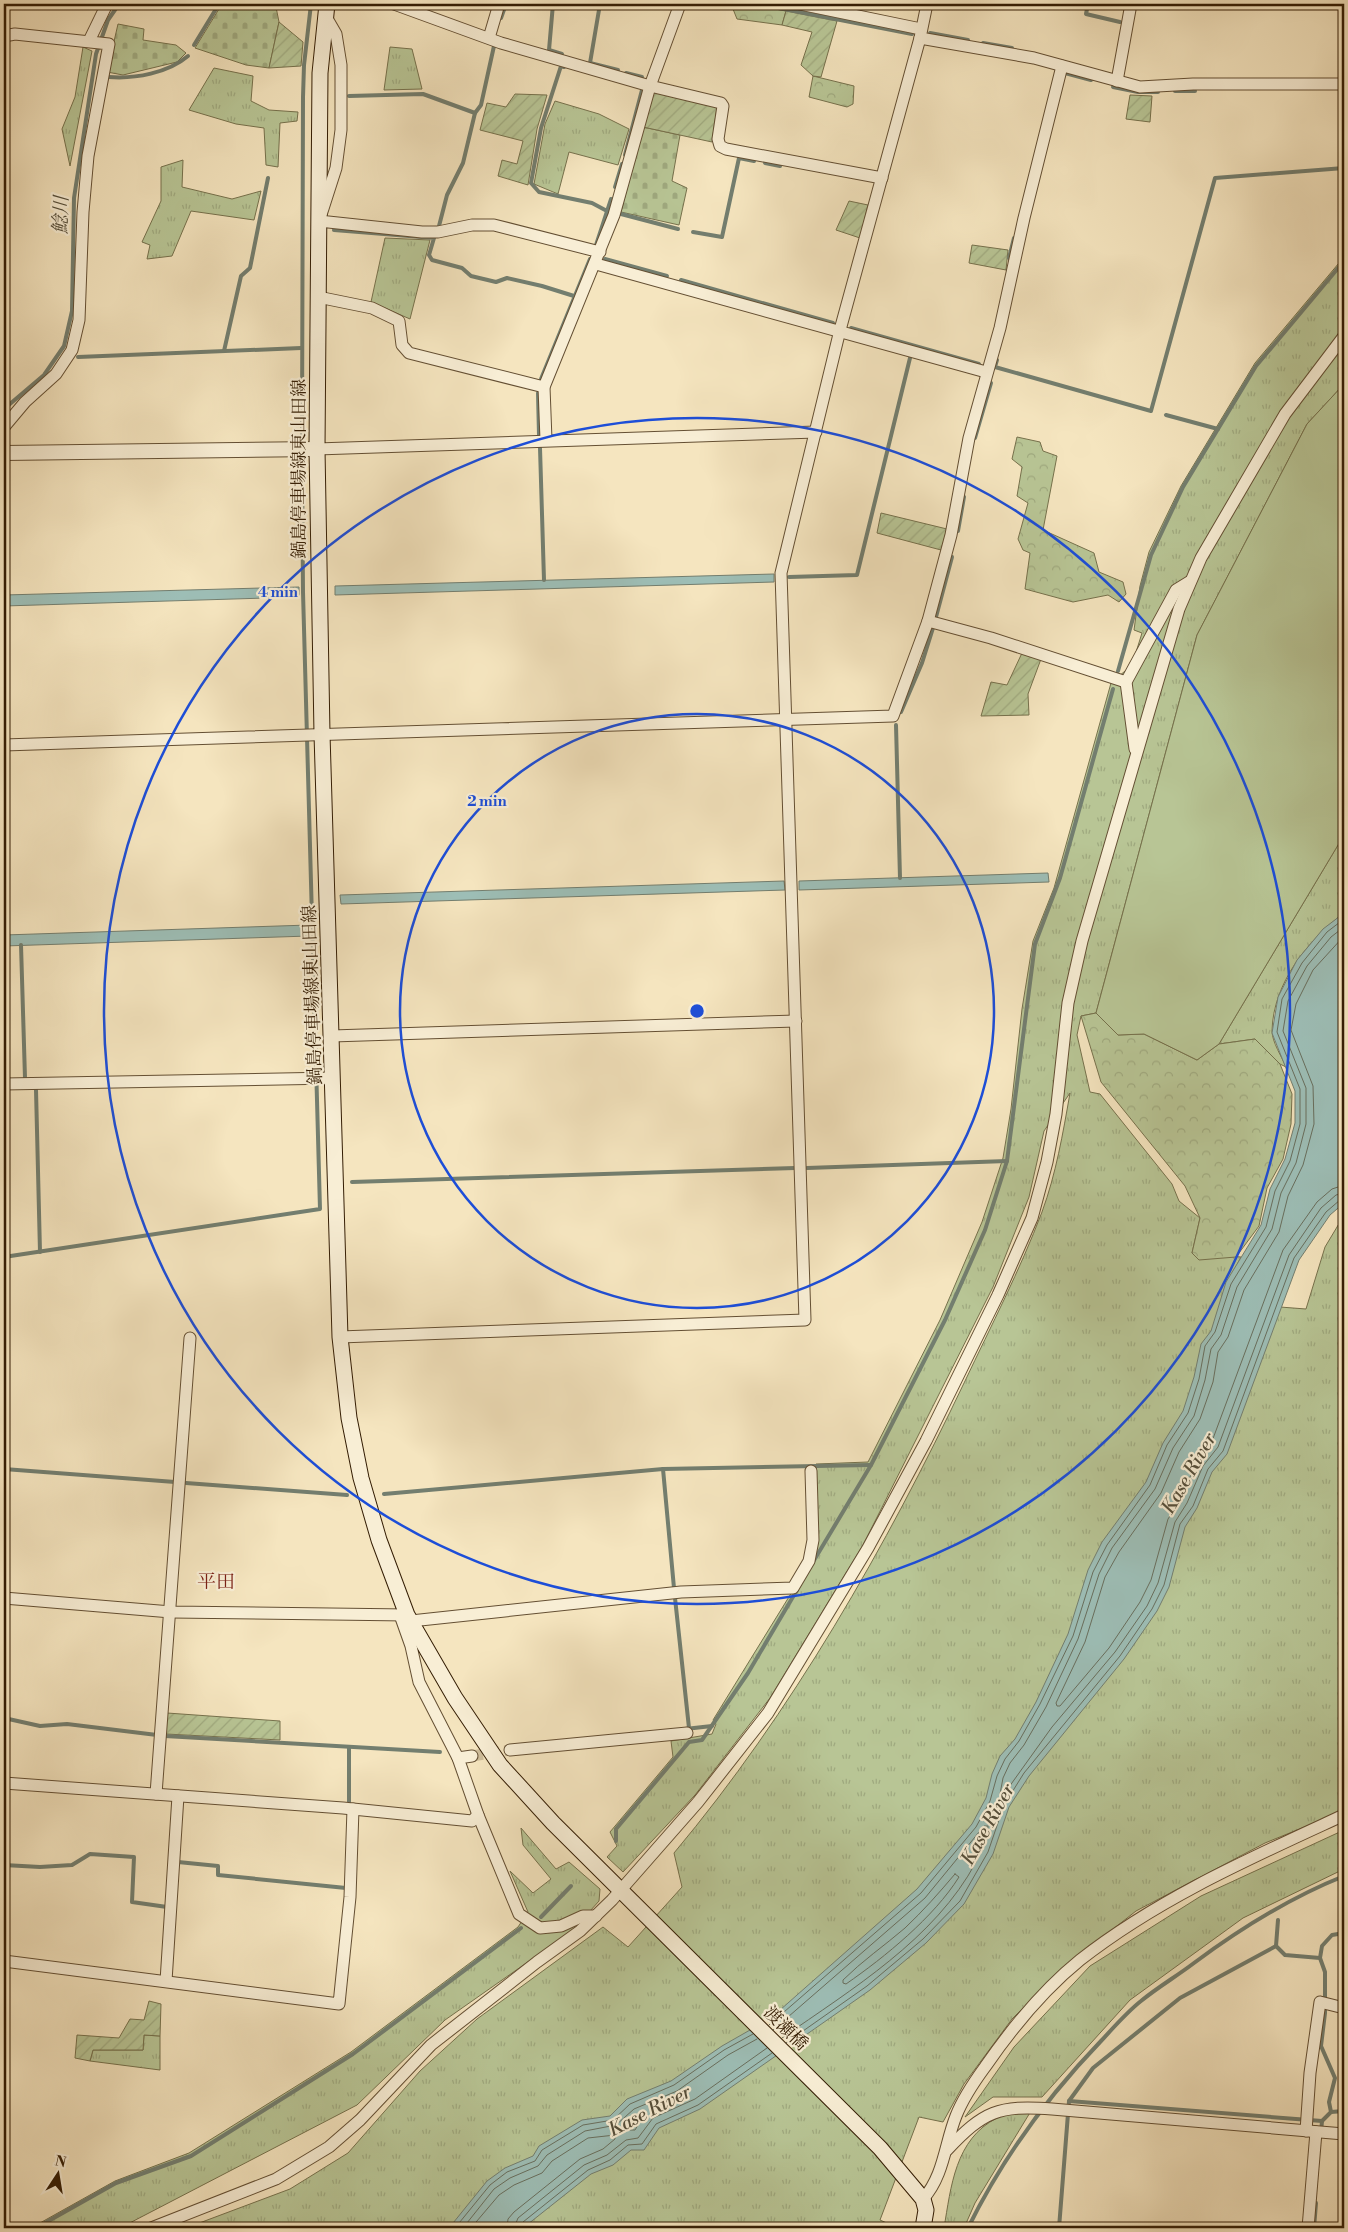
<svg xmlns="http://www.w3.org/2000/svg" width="1348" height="2232" font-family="'Libre Bodoni','Noto Serif JP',serif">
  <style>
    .grass { fill: url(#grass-tufts); stroke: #76714c }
    .forest { fill: url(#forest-crowns); stroke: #76714c }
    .cemetery { fill: url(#cemetery-stones); stroke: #76714c }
    .park { fill: #b8c595; stroke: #76714c }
    .garden { fill: url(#garden-furrows); stroke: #76714c }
    .water { fill: #9dbeb6; stroke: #737e6f }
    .pier { fill: #f5e5bf }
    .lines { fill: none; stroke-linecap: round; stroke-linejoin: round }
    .shore { stroke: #686e5d; stroke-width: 1 }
    .stream { stroke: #737e6f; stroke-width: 4 }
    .minor-tunnel { stroke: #cebd9a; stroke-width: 11; stroke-dasharray: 11 5.5; stroke-linecap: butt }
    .minor-casing { stroke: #644f33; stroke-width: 13 }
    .tertiary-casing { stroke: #644f33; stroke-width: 16 }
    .secondary-casing { stroke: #341d04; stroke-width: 17 }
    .minor { stroke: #f8eed5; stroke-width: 11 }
    .tertiary { stroke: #f8eed5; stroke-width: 14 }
    .secondary { stroke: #f8eed5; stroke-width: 15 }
    .ring { fill: none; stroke: #1d4ed8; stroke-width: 2.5 }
    .labels { text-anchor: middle; stroke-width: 4.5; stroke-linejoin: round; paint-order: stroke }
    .street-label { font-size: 18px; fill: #341d04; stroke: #f8eed5 }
    .water-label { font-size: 19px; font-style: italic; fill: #544d39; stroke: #f8eed5 }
    .neighbourhood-label { font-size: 19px; fill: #7a1f14; stroke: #f8eed5 }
    .centre { fill: #1d4ed8; stroke: #f8eed5; stroke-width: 2.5 }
    .ring-label { font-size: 15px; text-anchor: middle; font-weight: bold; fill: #1d4ed8; stroke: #f8eed5; stroke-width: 4.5; stroke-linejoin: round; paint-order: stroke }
  </style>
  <defs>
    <pattern id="grass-tufts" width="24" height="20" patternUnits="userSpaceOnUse" patternTransform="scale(1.25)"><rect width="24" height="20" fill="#b8c595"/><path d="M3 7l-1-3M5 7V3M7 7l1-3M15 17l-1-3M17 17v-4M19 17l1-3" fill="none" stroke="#9fa97f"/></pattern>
    <pattern id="forest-crowns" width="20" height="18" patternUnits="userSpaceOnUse" patternTransform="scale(1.25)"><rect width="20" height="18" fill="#b8c595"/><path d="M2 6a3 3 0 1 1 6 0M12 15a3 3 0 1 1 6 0" fill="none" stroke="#9fa97f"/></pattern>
    <pattern id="cemetery-stones" width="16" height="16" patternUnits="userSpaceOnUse" patternTransform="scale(1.25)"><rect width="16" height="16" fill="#b8c595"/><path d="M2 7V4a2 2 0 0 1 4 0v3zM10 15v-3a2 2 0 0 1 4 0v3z" fill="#9fa97f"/></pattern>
    <pattern id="garden-furrows" width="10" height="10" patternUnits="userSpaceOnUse" patternTransform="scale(1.25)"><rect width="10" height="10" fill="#b8c595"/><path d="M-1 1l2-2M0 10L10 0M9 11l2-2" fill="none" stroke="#9fa97f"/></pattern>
  </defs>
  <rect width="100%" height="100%" fill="#f5e5bf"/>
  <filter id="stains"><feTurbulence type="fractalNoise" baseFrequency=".004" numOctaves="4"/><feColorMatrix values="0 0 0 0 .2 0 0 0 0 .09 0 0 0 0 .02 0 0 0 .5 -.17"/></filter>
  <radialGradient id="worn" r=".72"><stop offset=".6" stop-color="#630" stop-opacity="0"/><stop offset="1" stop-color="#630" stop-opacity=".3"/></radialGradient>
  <g class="grass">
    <polygon points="83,47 92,51 70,166 62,129 75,97"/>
    <polygon points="390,47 412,49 422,89 384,90"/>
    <polygon points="214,68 253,76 251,101 269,110 298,112 297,121 280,123 278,167 266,165 264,128 236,124 189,110"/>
    <polygon points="555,101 599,114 629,129 618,165 569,152 558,194 534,184 545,124"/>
    <polygon points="183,160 182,187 232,199 261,191 254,220 191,211 172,256 147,259 150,245 142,242 161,201 161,167"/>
    <polygon points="385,238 430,240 410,319 371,302"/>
    <path d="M 1344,257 L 1344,384 L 1307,424 L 1197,635 L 1096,1013 L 1081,1016 L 1077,1035 L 1090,1092 L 1100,1094 L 1172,1184 L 1179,1201 L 1200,1218 L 1192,1253 L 1241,1257 L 1224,1290 L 1280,1307 L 1306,1309 L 1325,1247 L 1340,1222 L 1344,1238 L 1344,1811 L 1265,1843 L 1136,1911 L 1060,1971 L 1012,2019 L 964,2084 L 943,2122 L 919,2117 L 880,2220 L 898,2228 L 186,2228 L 290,2189 L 348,2153 L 420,2071 L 477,2019 L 603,1927 L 628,1947 L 682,1887 L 674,1853 C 792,1712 886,1547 965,1381 C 991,1326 1020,1270 1042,1212 C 1056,1174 1063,1133 1070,1093 L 1044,1131 L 1029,1197 L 993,1287 L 863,1545 L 770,1698 L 695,1795 L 623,1872 L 607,1857 L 617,1846 L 610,1832 L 673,1757 L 671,1741 L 712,1734 L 716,1724 L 713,1720 L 816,1553 L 816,1464 L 868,1462 L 940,1320 L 982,1222 L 1003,1158 L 1011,1109 L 1022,1009 L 1033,941 L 1054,888 L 1111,683 L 1132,665 L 1142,633 L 1134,630 L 1140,586 L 1149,552 L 1181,486 L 1255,363 Z"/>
    <path d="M 1344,835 L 1344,913 C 1308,940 1273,983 1272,1031 C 1272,1042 1282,1057 1286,1067 L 1280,1064 L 1255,1039 L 1219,1044 Z"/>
    <polygon points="521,1828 556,1869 569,1862 600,1889 599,1901 572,1931 445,2020 357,2105 120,2228 31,2228 115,2181 189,2153 351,2052 518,1927 528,1912 510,1871 533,1893 551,1879 523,1845"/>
    <polygon points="1344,1830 1344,1869 1243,1918 1130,2000 1042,2097 993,2097 965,2117 1014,2047 1090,1966 1201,1896"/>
    <polygon points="144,2035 160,2036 160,2070 90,2061 93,2050 143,2050"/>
    <path d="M 1031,2111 L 975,2203 L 964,2228 L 944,2228 C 951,2187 955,2139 997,2118 C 1006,2113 1021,2113 1031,2111 Z"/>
  </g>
  <g class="forest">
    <polygon points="736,4 748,4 786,11 782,25 737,19 733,9"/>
    <polygon points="813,76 854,86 853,104 847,107 809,97"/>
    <polygon points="1017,437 1040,442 1043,451 1057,456 1043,530 1094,553 1099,572 1123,582 1126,594 1119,602 1108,595 1073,602 1025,589 1030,553 1023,550 1018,539 1028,503 1017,496 1022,467 1012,459"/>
    <polygon points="1096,1013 1118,1035 1144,1034 1197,1060 1219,1044 1255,1039 1280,1064 1292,1094 1291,1124 1283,1159 1267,1188 1259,1226 1236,1257 1199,1260 1192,1253 1200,1218 1185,1186 1101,1082 1081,1016"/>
  </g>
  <g class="cemetery">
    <polygon points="222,4 268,4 276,7 279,22 269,68 246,65 195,48"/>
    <polygon points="118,24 144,29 143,40 176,45 186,53 177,62 123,75 107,72"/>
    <polygon points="643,127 680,135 672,181 687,188 679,225 621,212"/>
  </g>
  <polygon class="park" points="1344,384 1344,835 1219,1044 1197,1060 1144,1034 1118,1035 1096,1013 1197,635 1307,424"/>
  <g class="garden">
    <polygon points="786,11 837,21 821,77 813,76 801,65 812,32 782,25"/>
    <polygon points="279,22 303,42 301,66 269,68"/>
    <polygon points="653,90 717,107 712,142 643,127"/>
    <polygon points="515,94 547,95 537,129 528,185 498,176 502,160 517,164 523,141 480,130 487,103 506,107"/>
    <polygon points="1130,95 1152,96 1150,122 1126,119"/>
    <polygon points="849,201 868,205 860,238 836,230"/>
    <polygon points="972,245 1008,250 1006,270 969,263"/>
    <polygon points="881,513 947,529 941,550 877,533"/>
    <polygon points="1022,653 1041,659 1028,694 1029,715 981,716 991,682 1007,685"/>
    <polygon points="167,1713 280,1721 280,1740 166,1734"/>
    <polygon points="149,2001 161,2004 160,2036 144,2035 143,2050 93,2050 90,2061 75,2058 77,2035 119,2038 130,2019 144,2020"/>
  </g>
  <g class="water">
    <polygon points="774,574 774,582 335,595 335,586"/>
    <polygon points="299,587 299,597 4,606 4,595"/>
    <polygon points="1048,873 1049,882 799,890 799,881"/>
    <polygon points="784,881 785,890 341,904 340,895"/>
    <polygon points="1344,913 1344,1203 1330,1215 1299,1260 1227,1454 1212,1472 1197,1508 1185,1527 1169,1587 1157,1611 1124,1659 1029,1776 1009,1807 993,1854 964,1904 926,1943 870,1990 700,2109 659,2128 644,2150 631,2150 613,2165 591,2174 523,2228 449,2228 487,2181 505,2168 533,2156 539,2146 582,2120 610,2116 627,2099 671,2081 722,2046 771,2018 917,1889 972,1824 986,1798 992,1774 1000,1756 1015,1739 1036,1702 1068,1634 1088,1570 1102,1542 1146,1482 1163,1443 1183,1411 1194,1377 1201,1344 1211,1331 1226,1282 1261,1225 1270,1189 1285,1159 1295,1123 1295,1091 1272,1033 1278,997 1297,960 1323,929"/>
    <polygon points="309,925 309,936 4,946 4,935"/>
  </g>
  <polygon class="pier" points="769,2016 797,2044 778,2058 748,2028"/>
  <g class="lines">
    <g class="shore">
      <polyline points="1344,927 1331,937 1307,966 1288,1001 1283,1031 1306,1088 1306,1124 1296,1163 1281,1193 1272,1229 1237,1287 1221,1335 1211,1349 1205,1380 1194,1416 1173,1448 1155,1489 1112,1548 1099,1574 1078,1639 1046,1707 1024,1745 1010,1763 1003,1778 1000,1794 1004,1794 1052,1727 1115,1652 1147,1606 1158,1583 1175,1522 1187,1503 1203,1466 1218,1447 1289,1255 1321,1208 1336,1195 1344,1193"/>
      <polyline points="1344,936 1313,970 1296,1004 1291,1030 1313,1086 1314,1124 1303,1165 1288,1196 1279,1232 1244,1290 1228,1337 1218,1352 1213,1382 1200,1419 1179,1452 1161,1493 1119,1552 1105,1577 1085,1642 1056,1703 1057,1706 1060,1706 1109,1648 1140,1602 1151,1580 1168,1519 1181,1499 1196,1462 1211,1444 1283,1250 1317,1202 1332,1189 1344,1185"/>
      <path d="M 955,1874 L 959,1877 C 934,1917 885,1957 846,1984 L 843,1983 L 843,1980 C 862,1961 884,1946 905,1928 C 923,1911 939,1893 955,1874 Z"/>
      <polyline points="769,2025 921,1893 976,1827 990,1801 997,1776 1005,1759 1019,1741 1040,1704 1073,1636 1093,1572 1107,1545 1150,1485 1167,1445 1188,1413 1199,1379 1205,1346 1215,1332 1231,1284 1266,1227 1275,1191 1290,1161 1300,1124 1300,1089 1277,1032 1282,999 1302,963 1327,932 1344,919"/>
      <path d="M 773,2030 L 925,1898 L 984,1826 L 988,1826 C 989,1837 981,1851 976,1862 C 935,1939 852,1989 782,2038"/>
      <polyline points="786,2043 867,1986 923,1939 960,1901 988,1852 1004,1805 1024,1773 1120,1656 1152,1609 1164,1585 1180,1524 1193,1506 1208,1469 1223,1451 1294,1258 1326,1212 1340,1200 1344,1199"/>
      <polygon points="638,2115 641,2115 642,2118 635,2130 627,2130 626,2127"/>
      <polyline points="455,2228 490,2185 507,2172 535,2161 542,2150 583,2125 613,2120 630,2104 674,2085 724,2050 753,2034"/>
      <polyline points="463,2228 494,2189 510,2178 538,2166 547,2155 585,2131 616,2125 634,2109 677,2091 728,2055 757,2039"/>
      <polyline points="471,2228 499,2195 514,2185 542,2173 552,2161 588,2138 615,2135 615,2139 603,2149 580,2159 514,2212 508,2219 507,2228"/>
      <polyline points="514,2228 518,2218 584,2165 607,2155 626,2140 638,2138 653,2118 695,2099 767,2048"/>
      <polyline points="520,2228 523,2222 588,2170 610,2160 628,2145 642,2144 656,2124 698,2105 772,2053"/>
    </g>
    <g class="stream">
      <polyline points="553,4 549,50 562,54"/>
      <polyline points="600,4 590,63 618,70"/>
      <polyline points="758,4 912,34"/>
      <polyline points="1088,4 1086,14 1120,22"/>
      <polyline points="501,18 506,4"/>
      <polyline points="930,33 968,40"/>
      <polyline points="983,43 1012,48"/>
      <polyline points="194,45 219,4"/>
      <polyline points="564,67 561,66 541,128 531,183 539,192 592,203 607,211"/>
      <polyline points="626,73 642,77"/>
      <polyline points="1065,73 1091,80"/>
      <path d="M 109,77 C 135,79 168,73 188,56"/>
      <polyline points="1113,87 1138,92 1158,92"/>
      <polyline points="1175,91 1195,91"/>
      <polyline points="349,96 423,94 475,113"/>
      <polyline points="625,155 642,90"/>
      <polyline points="765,163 780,166"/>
      <polyline points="615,187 622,164"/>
      <polyline points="621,214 678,229"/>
      <polyline points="439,226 447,195 463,163 475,113 481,105 494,46"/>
      <polyline points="334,230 434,238 429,255 432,260 462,268 471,276 496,282 507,278 542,286 574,296"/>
      <polyline points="693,232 722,237 739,158 754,161"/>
      <polyline points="596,245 611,199"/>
      <polyline points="1009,258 1014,238"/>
      <polyline points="605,259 667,276"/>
      <polyline points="681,280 833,323"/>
      <polyline points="851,328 979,364"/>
      <polyline points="224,351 241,276 250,268 268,178"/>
      <polyline points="78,357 301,348"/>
      <polyline points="997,360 995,367 1151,411 1215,178 1344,168"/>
      <polyline points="541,379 590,259"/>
      <polyline points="538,393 539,435"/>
      <polyline points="4,409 44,375 64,346 72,311 74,198 96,54 108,20 119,4"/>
      <polyline points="1166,415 1218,429"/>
      <polyline points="975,438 991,383"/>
      <polyline points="302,439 303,97 304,65 311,4"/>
      <polyline points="540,448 544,580"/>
      <polyline points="958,531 964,497"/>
      <polyline points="789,577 857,575 910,358"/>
      <polyline points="936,617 952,557"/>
      <polyline points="1118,671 1151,555 1183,487 1256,366 1344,261"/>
      <polyline points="901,712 922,663 933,628"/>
      <polyline points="896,725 900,878"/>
      <polyline points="21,945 25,1078"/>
      <polyline points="36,1090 40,1252"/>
      <polyline points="807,1168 1007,1161"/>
      <polyline points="352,1182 795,1168"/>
      <polyline points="4,1257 320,1209 303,592 302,458"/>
      <polyline points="4,1469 175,1482"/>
      <polyline points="663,1469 674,1588"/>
      <polyline points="186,1483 347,1495"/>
      <polyline points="384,1494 663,1469 871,1465"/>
      <polyline points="813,1562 871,1465 945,1320 985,1230 1007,1161 1035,944 1060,878 1113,689"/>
      <polyline points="675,1598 689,1728"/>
      <polyline points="4,1718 40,1726 67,1724 157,1735"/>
      <polyline points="685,1729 712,1726"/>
      <polyline points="165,1736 440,1752"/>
      <polyline points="349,1802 349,1747"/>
      <polyline points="616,1841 616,1829 689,1742 702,1740 748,1673 797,1590"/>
      <polyline points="178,1864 178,1862 218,1866 218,1875 346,1888 346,1886"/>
      <polyline points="4,1865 40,1867 72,1865 90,1854 134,1857 132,1902 167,1907"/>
      <polyline points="541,1917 571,1886"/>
      <polyline points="1278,1920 1276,1946 1285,1955 1320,1958 1325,1972 1325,2013 1321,2046 1335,2078 1329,2102 1331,2112 1322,2121 1321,2132"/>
      <polyline points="1320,1958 1322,1946 1332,1935 1344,1933"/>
      <polyline points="1069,2101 1093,2068 1180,1998 1276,1946"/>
      <polyline points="1331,2112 1344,2111"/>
      <polyline points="36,2228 116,2183 191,2156 353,2054 521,1928"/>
      <path d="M 968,2228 C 1002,2159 1048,2096 1101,2041 C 1114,2027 1127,2012 1141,2001 C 1158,1987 1177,1976 1194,1963 C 1241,1928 1289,1898 1344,1876"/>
      <polyline points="1059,2228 1069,2101 1322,2121"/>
      <polyline points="1314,2228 1316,2203"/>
    </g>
    <polyline class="minor-tunnel" points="472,1756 510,1750"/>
    <g class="minor-casing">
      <g id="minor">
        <polyline points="394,4 501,43 650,86 721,103 723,106 718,139 720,146 726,149 882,178"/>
        <polyline points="800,4 921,29"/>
        <polyline points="325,15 336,34 341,65 341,130 336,168 319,221 422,232 438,232 472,225 494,225 600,252"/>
        <polyline points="4,36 15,34 109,44 88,156 83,212 79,320 72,350 56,374 25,402 4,427"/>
        <polyline points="489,38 499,4"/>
        <polyline points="920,38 1034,58 1140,87 1193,84 1344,84"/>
        <polyline points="89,41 107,4"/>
        <polyline points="1117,81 1131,4"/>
        <polyline points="596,264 986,372"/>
        <polyline points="318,297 372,308 399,321 402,345 409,353 544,387"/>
        <polyline points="546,440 544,387 614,215 650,86 680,4"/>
        <polyline points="317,449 816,432"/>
        <polyline points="928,621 991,638 1126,682"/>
        <polyline points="4,745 893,716 928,621 951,535 969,438 1000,328 1024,218 1062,66"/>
        <polyline points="1135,749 1126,682 1176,590 1189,582"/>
        <polyline points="332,1036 796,1021"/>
        <polyline points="4,1084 333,1078"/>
        <polyline points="340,1337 805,1320 781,573 840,330 920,38 927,4"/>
        <polyline points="4,1598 171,1612 407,1615"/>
        <polyline points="400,1615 411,1646 419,1682 458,1758 478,1815 519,1914 540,1928 561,1926 583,1916 596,1916"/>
        <polyline points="411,1621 681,1592 793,1588 809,1561 813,1540 811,1471"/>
        <polyline points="510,1750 687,1733"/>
        <polyline points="458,1758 472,1756"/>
        <polyline points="4,1783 343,1808 472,1821 478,1815"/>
        <polyline points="156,1794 190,1338"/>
        <polyline points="4,1961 339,2004 350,1897 353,1809"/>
        <polyline points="166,1981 178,1796"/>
        <polyline points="1306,2131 1310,2073 1320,2002 1344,2008"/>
        <path d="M 947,2150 C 984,2111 998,2105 1052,2109 L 1344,2134"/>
        <path d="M 923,2199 C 944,2176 945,2143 956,2116 C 963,2098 974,2082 985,2067 C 1012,2028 1043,1990 1080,1960 C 1159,1898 1253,1857 1344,1815"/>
        <polyline points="151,2228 276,2179 329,2147 360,2120 431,2045 537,1962 580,1931 612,1900 698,1802 768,1713 868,1548 926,1441 998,1295 1032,1218 1047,1162 1056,1114 1068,1003 1082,941 1179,609 1201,558 1285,414 1344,336"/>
        <polyline points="1308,2228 1316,2132"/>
      </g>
    </g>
    <g class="tertiary-casing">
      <polyline id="tertiary" points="4,453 317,449"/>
    </g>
    <g class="secondary-casing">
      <polyline id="secondary" points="327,4 320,73 317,449 322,734 340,1337 349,1418 361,1478 379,1540 407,1615 455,1698 500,1765 553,1823 880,2148 923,2199 926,2210 923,2228"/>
    </g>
    <use href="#minor" class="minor"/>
    <use href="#tertiary" class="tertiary"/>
    <use href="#secondary" class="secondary"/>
  </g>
  <g class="ring">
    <circle cx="697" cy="1011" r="297"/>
    <circle cx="697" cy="1011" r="593"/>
  </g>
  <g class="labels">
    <g class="street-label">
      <text transform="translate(299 469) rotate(-90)" y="6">鍋島停車場線東山田線</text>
      <text transform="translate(312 995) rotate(-92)" y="6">鍋島停車場線東山田線</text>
      <text transform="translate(786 2028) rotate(45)" y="6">渡瀬橋</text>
    </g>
    <g class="water-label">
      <text transform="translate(60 215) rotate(-88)" y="7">鯰川</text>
      <text transform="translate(1188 1473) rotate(-60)" y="7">Kase River</text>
      <text transform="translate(987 1824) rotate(-61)" y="7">Kase River</text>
      <text transform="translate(649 2110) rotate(-27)" y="7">Kase River</text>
    </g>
    <g class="neighbourhood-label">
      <text x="216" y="1588">平田</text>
    </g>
  </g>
  <circle cx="697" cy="1011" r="8" class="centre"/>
  <g class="ring-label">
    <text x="278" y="597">4 min</text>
    <text x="487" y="806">2 min</text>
  </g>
  <rect width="1348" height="2232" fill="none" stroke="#f5e5bf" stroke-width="20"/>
  <rect x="5" y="5" width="1338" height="2222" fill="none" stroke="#341d04" stroke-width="2.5"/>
  <rect x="10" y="10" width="1328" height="2212" fill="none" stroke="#341d04"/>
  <g transform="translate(58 2174) rotate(12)" stroke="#f8eed5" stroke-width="4" paint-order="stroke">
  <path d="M0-4L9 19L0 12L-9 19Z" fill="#341d04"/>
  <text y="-8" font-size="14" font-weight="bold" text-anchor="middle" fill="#341d04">N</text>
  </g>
  <rect width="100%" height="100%" filter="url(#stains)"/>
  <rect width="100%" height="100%" fill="url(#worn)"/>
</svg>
